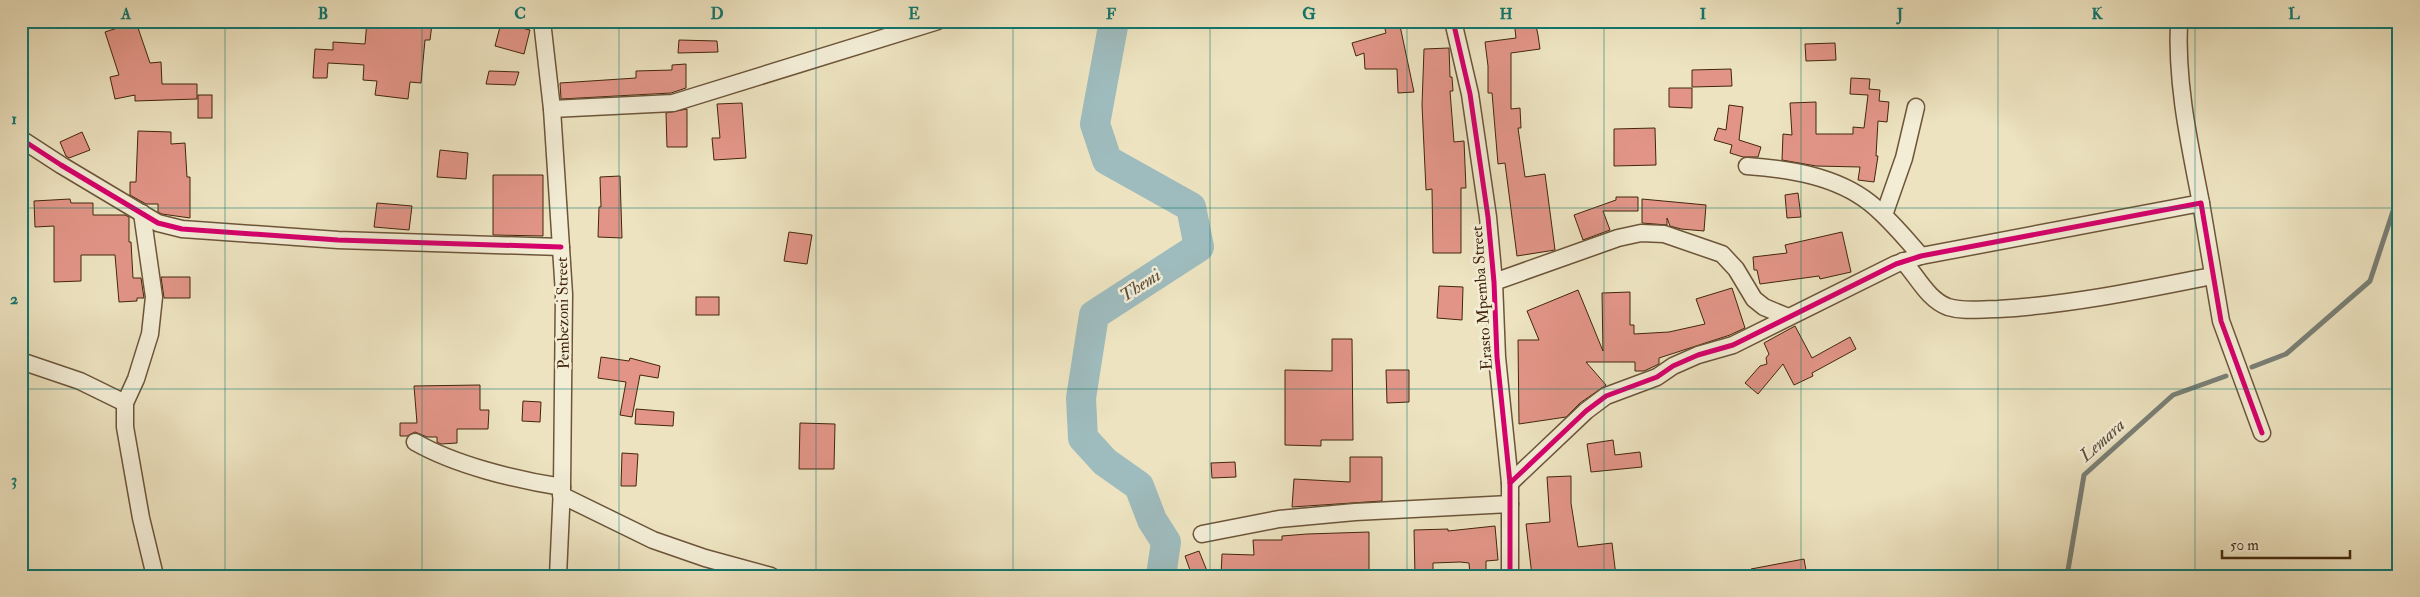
<svg xmlns="http://www.w3.org/2000/svg" width="2420" height="597" font-family="'IM FELL Double Pica',serif">
  <style>
    .lines { fill: none; stroke-linecap: round; stroke-linejoin: round }
    .stream { stroke: #797f76; stroke-width: 5 }
    .river { stroke: #9ebbbd; stroke-width: 30 }
    .building { fill: #e29587; stroke: #42260c }
    .minor-casing { stroke: #6d5539; stroke-width: 19 }
    .minor { stroke: #f3edd6; stroke-width: 16 }
    .cycleway-casing { stroke: #f3edd6; stroke-width: 8 }
    .cycleway { stroke: #d6006c; stroke-width: 5 }
    .grid { fill: none; stroke: #0f766e; stroke-width: 1; stroke-opacity: 0.55 }
    .labels { text-anchor: middle; stroke-width: 5; stroke-linejoin: round; paint-order: stroke }
    .street-label { font-size: 16px; fill: #42260c; stroke: #f3edd6 }
    .water-label { font-size: 18px; font-style: italic; fill: #594b38; stroke: #f3edd6 }
    .neatline { fill: none; stroke: #0f766e; stroke-width: 2 }
    .grid-label { font-size: 16px; text-anchor: middle; font-weight: bold; fill: #0f766e }
  </style>
  <rect width="100%" height="100%" fill="#ede3c0"/>
  <filter id="stains"><feTurbulence type="fractalNoise" baseFrequency=".004" numOctaves="4"/><feColorMatrix values="0 0 0 0 .2 0 0 0 0 .09 0 0 0 0 .02 0 0 0 .5 -.17"/></filter>
  <radialGradient id="worn" r=".72"><stop offset=".6" stop-color="#630" stop-opacity="0"/><stop offset="1" stop-color="#630" stop-opacity=".3"/></radialGradient>
  <g class="lines">
    <g class="stream">
      <polyline points="2252,367 2286,354 2370,281 2399,193"/>
      <polyline points="2067,576 2084,475 2173,395 2226,376"/>
    </g>
    <polyline class="river" points="1114,21 1095,124 1107,160 1191,207 1199,247 1094,315 1081,398 1083,438 1105,462 1139,486 1152,520 1166,542 1161,576"/>
  </g>
  <g class="building">
    <polygon points="367,21 409,21 432,24 430,40 425,40 421,83 410,82 408,99 375,95 377,81 363,80 364,65 328,63 327,78 313,78 315,49 333,50 333,42 365,44"/>
    <polygon points="1383,21 1399,21 1414,92 1398,93 1397,69 1365,69 1364,53 1356,56 1352,43 1386,33"/>
    <polygon points="1514,21 1535,21 1538,35 1540,49 1511,53 1511,109 1520,108 1521,128 1518,128 1525,177 1545,174 1555,250 1517,256 1505,163 1498,164 1492,93 1488,93 1488,66 1485,42 1516,38"/>
    <polygon points="136,22 150,63 161,62 162,84 197,84 197,99 135,101 135,95 115,99 110,77 119,75 105,32"/>
    <polygon points="501,23 530,30 524,54 495,46"/>
    <polygon points="679,40 717,41 718,52 678,53"/>
    <polygon points="1835,43 1836,60 1806,61 1805,44"/>
    <polygon points="1449,48 1450,77 1452,77 1453,91 1450,91 1454,142 1464,141 1466,188 1461,188 1461,253 1433,253 1432,189 1426,190 1422,105 1424,49"/>
    <polygon points="686,64 686,88 671,93 561,99 560,83 636,78 636,71 672,70 672,65"/>
    <polygon points="1731,69 1732,86 1692,87 1692,70"/>
    <polygon points="489,71 519,72 515,85 486,84"/>
    <polygon points="1851,78 1870,79 1869,89 1880,90 1879,101 1889,102 1887,122 1878,121 1876,156 1878,156 1874,182 1858,180 1860,167 1816,166 1782,160 1783,134 1792,135 1790,103 1816,102 1816,134 1853,134 1853,127 1864,128 1868,95 1850,94"/>
    <polygon points="1669,88 1692,88 1692,108 1669,107"/>
    <rect x="198" y="95" width="14" height="23"/>
    <polygon points="742,103 746,158 714,160 712,138 720,138 717,104"/>
    <polygon points="1729,105 1743,107 1739,140 1761,147 1758,157 1743,157 1730,153 1732,145 1714,140 1718,128 1726,130"/>
    <polygon points="687,109 687,147 667,147 666,113"/>
    <polygon points="1655,128 1656,165 1614,166 1614,129"/>
    <polygon points="138,131 171,132 171,144 185,143 187,177 190,177 190,218 162,214 158,212 158,204 146,204 130,195 130,182 136,182"/>
    <polygon points="82,132 90,150 69,158 66,156 60,142"/>
    <polygon points="440,150 468,153 466,179 437,177"/>
    <polygon points="493,175 543,175 543,236 493,235"/>
    <polygon points="620,176 622,238 598,237 599,207 601,207 600,177"/>
    <polygon points="1798,193 1801,217 1787,218 1785,195"/>
    <polygon points="1616,197 1638,197 1638,211 1603,211 1610,230 1583,240 1574,215 1616,200"/>
    <polygon points="70,199 71,203 93,203 93,215 125,215 129,217 129,242 131,242 133,278 141,278 144,298 137,298 137,301 119,302 115,255 81,255 81,281 54,282 54,226 35,227 34,201"/>
    <polygon points="1642,199 1706,205 1704,231 1681,229 1670,226 1667,218 1667,225 1642,223"/>
    <polygon points="377,203 412,206 409,230 374,227"/>
    <polygon points="789,232 812,235 807,264 784,261"/>
    <polygon points="1842,232 1851,272 1820,279 1819,276 1760,284 1757,270 1754,270 1753,257 1787,253 1785,245"/>
    <polygon points="161,277 190,277 190,298 164,298"/>
    <polygon points="1439,286 1463,287 1462,320 1437,318"/>
    <polygon points="1732,288 1745,328 1730,335 1659,358 1659,364 1644,371 1635,371 1635,362 1586,362 1606,385 1580,403 1566,417 1519,424 1518,340 1539,340 1527,311 1578,290 1603,351 1602,293 1630,292 1630,325 1634,325 1634,334 1669,332 1705,324 1696,299"/>
    <rect x="696" y="297" width="23" height="18"/>
    <polygon points="1795,326 1812,358 1850,337 1856,349 1812,373 1813,376 1794,385 1783,364 1758,394 1745,383 1760,366 1767,364 1766,358 1769,354 1764,343"/>
    <polygon points="1332,339 1352,339 1353,440 1321,440 1321,446 1285,445 1285,370 1332,371"/>
    <polygon points="601,357 629,361 630,358 660,366 658,378 640,375 632,417 620,415 626,382 598,378"/>
    <polygon points="1386,370 1409,370 1409,402 1387,403"/>
    <polygon points="480,385 480,410 489,410 488,429 457,429 457,443 441,444 437,442 437,437 427,437 415,432 407,436 400,436 400,423 417,423 414,386"/>
    <polygon points="523,401 541,402 540,422 522,421"/>
    <polygon points="636,409 674,412 673,426 635,424"/>
    <polygon points="800,423 835,424 834,469 799,469"/>
    <polygon points="1613,440 1615,455 1640,452 1642,467 1591,472 1587,444"/>
    <polygon points="622,453 638,454 636,486 621,486"/>
    <polygon points="1350,457 1382,457 1382,501 1292,507 1294,479 1350,482"/>
    <polygon points="1235,462 1236,477 1212,478 1211,463"/>
    <polygon points="1571,476 1571,503 1578,547 1612,543 1616,576 1532,576 1526,524 1550,522 1547,477"/>
    <polygon points="1495,526 1498,560 1486,561 1486,576 1470,576 1469,563 1460,562 1433,563 1433,576 1415,576 1414,530 1448,529 1448,531"/>
    <polygon points="1369,532 1369,576 1344,576 1344,570 1276,572 1276,576 1221,576 1222,554 1254,555 1253,540 1282,540 1282,536 1307,534"/>
    <polygon points="1199,551 1209,576 1192,576 1185,556"/>
    <polygon points="1804,559 1807,576 1752,576 1751,569"/>
  </g>
  <g class="lines">
    <g class="minor-casing">
      <g id="minor">
        <polyline points="542,21 552,109 564,294 562,487 558,576"/>
        <polyline points="1453,21 1470,94 1488,217 1494,282 1497,357 1510,483 1510,576"/>
        <path d="M 2179,21 C 2176,83 2189,142 2201,203"/>
        <polyline points="552,109 673,103 938,21"/>
        <polyline points="21,139 61,165 158,223 182,229 338,240 561,247"/>
        <path d="M 1747,166 C 1789,169 1836,176 1870,203 C 1889,218 1905,238 1921,256"/>
        <polyline points="142,213 154,297 150,334 136,379 125,403 125,427 141,518 155,576"/>
        <polyline points="1884,215 1904,158 1916,107"/>
        <path d="M 1903,261 C 1917,276 1928,300 1948,307 C 1964,312 1981,309 1998,309 C 2070,305 2142,290 2212,276"/>
        <polyline points="1494,282 1618,238 1641,233 1664,234 1722,254 1736,269 1754,299 1764,307 1788,317"/>
        <polyline points="21,361 80,381 125,403"/>
        <path d="M 415,442 C 455,465 516,480 562,487"/>
        <polyline points="1510,483 1586,411 1606,396 1657,377 1673,366 1698,355 1733,345 1896,264 1921,256 2201,203 2221,321 2262,433"/>
        <polyline points="561,495 653,540 705,558 771,576"/>
        <polyline points="1202,534 1279,519 1355,512 1510,504"/>
      </g>
    </g>
    <use href="#minor" class="minor"/>
    <g class="cycleway-casing">
      <g id="cycleway">
        <polyline points="1453,21 1470,94 1488,217 1494,282 1497,357 1510,483 1510,576"/>
        <polyline points="21,139 61,165 158,223 182,229 338,240 561,247"/>
        <polyline points="1510,483 1586,411 1606,396 1657,377 1673,366 1698,355 1733,345 1896,264 1921,256 2201,203 2221,321 2262,433"/>
      </g>
    </g>
    <use href="#cycleway" class="cycleway"/>
  </g>
  <path class="grid" d="M 225,21 L 225,576M 422,21 L 422,576M 619,21 L 619,576M 816,21 L 816,576M 1013,21 L 1013,576M 1210,21 L 1210,576M 1407,21 L 1407,576M 1604,21 L 1604,576M 1801,21 L 1801,576M 1998,21 L 1998,576M 2195,21 L 2195,576M 21,208 L 2399,208M 21,389 L 2399,389"/>
  <g class="labels">
    <g class="street-label">
      <text transform="translate(1481 298) rotate(-94)" y="6">Erasto Mpemba Street</text>
      <text transform="translate(562 313) rotate(-91)" y="6">Pembezoni Street</text>
    </g>
    <g class="water-label">
      <text transform="translate(1140 285) rotate(-33)" y="6">Themi</text>
      <text transform="translate(2102 440) rotate(-42)" y="6">Lemara</text>
    </g>
  </g>
  <rect width="2420" height="597" fill="none" stroke="#ede3c0" stroke-width="55"/>
  <path d="M2222 550v8h128v-8" fill="none" stroke="#42260c" stroke-width="2.5"/>
  <text x="2230" y="550" font-size="15" fill="#42260c" stroke="#f3edd6" stroke-width="4" paint-order="stroke">50 m</text>
  <rect x="28" y="28" width="2364" height="542" class="neatline"/>
  <g class="grid-label">
    <text x="126" y="19">A</text>
    <text x="323" y="19">B</text>
    <text x="520" y="19">C</text>
    <text x="717" y="19">D</text>
    <text x="914" y="19">E</text>
    <text x="1111" y="19">F</text>
    <text x="1309" y="19">G</text>
    <text x="1506" y="19">H</text>
    <text x="1703" y="19">I</text>
    <text x="1900" y="19">J</text>
    <text x="2097" y="19">K</text>
    <text x="2294" y="19">L</text>
    <text x="14" y="124">1</text>
    <text x="14" y="304">2</text>
    <text x="14" y="485">3</text>
  </g>
  <rect width="100%" height="100%" filter="url(#stains)"/>
  <rect width="100%" height="100%" fill="url(#worn)"/>
</svg>
